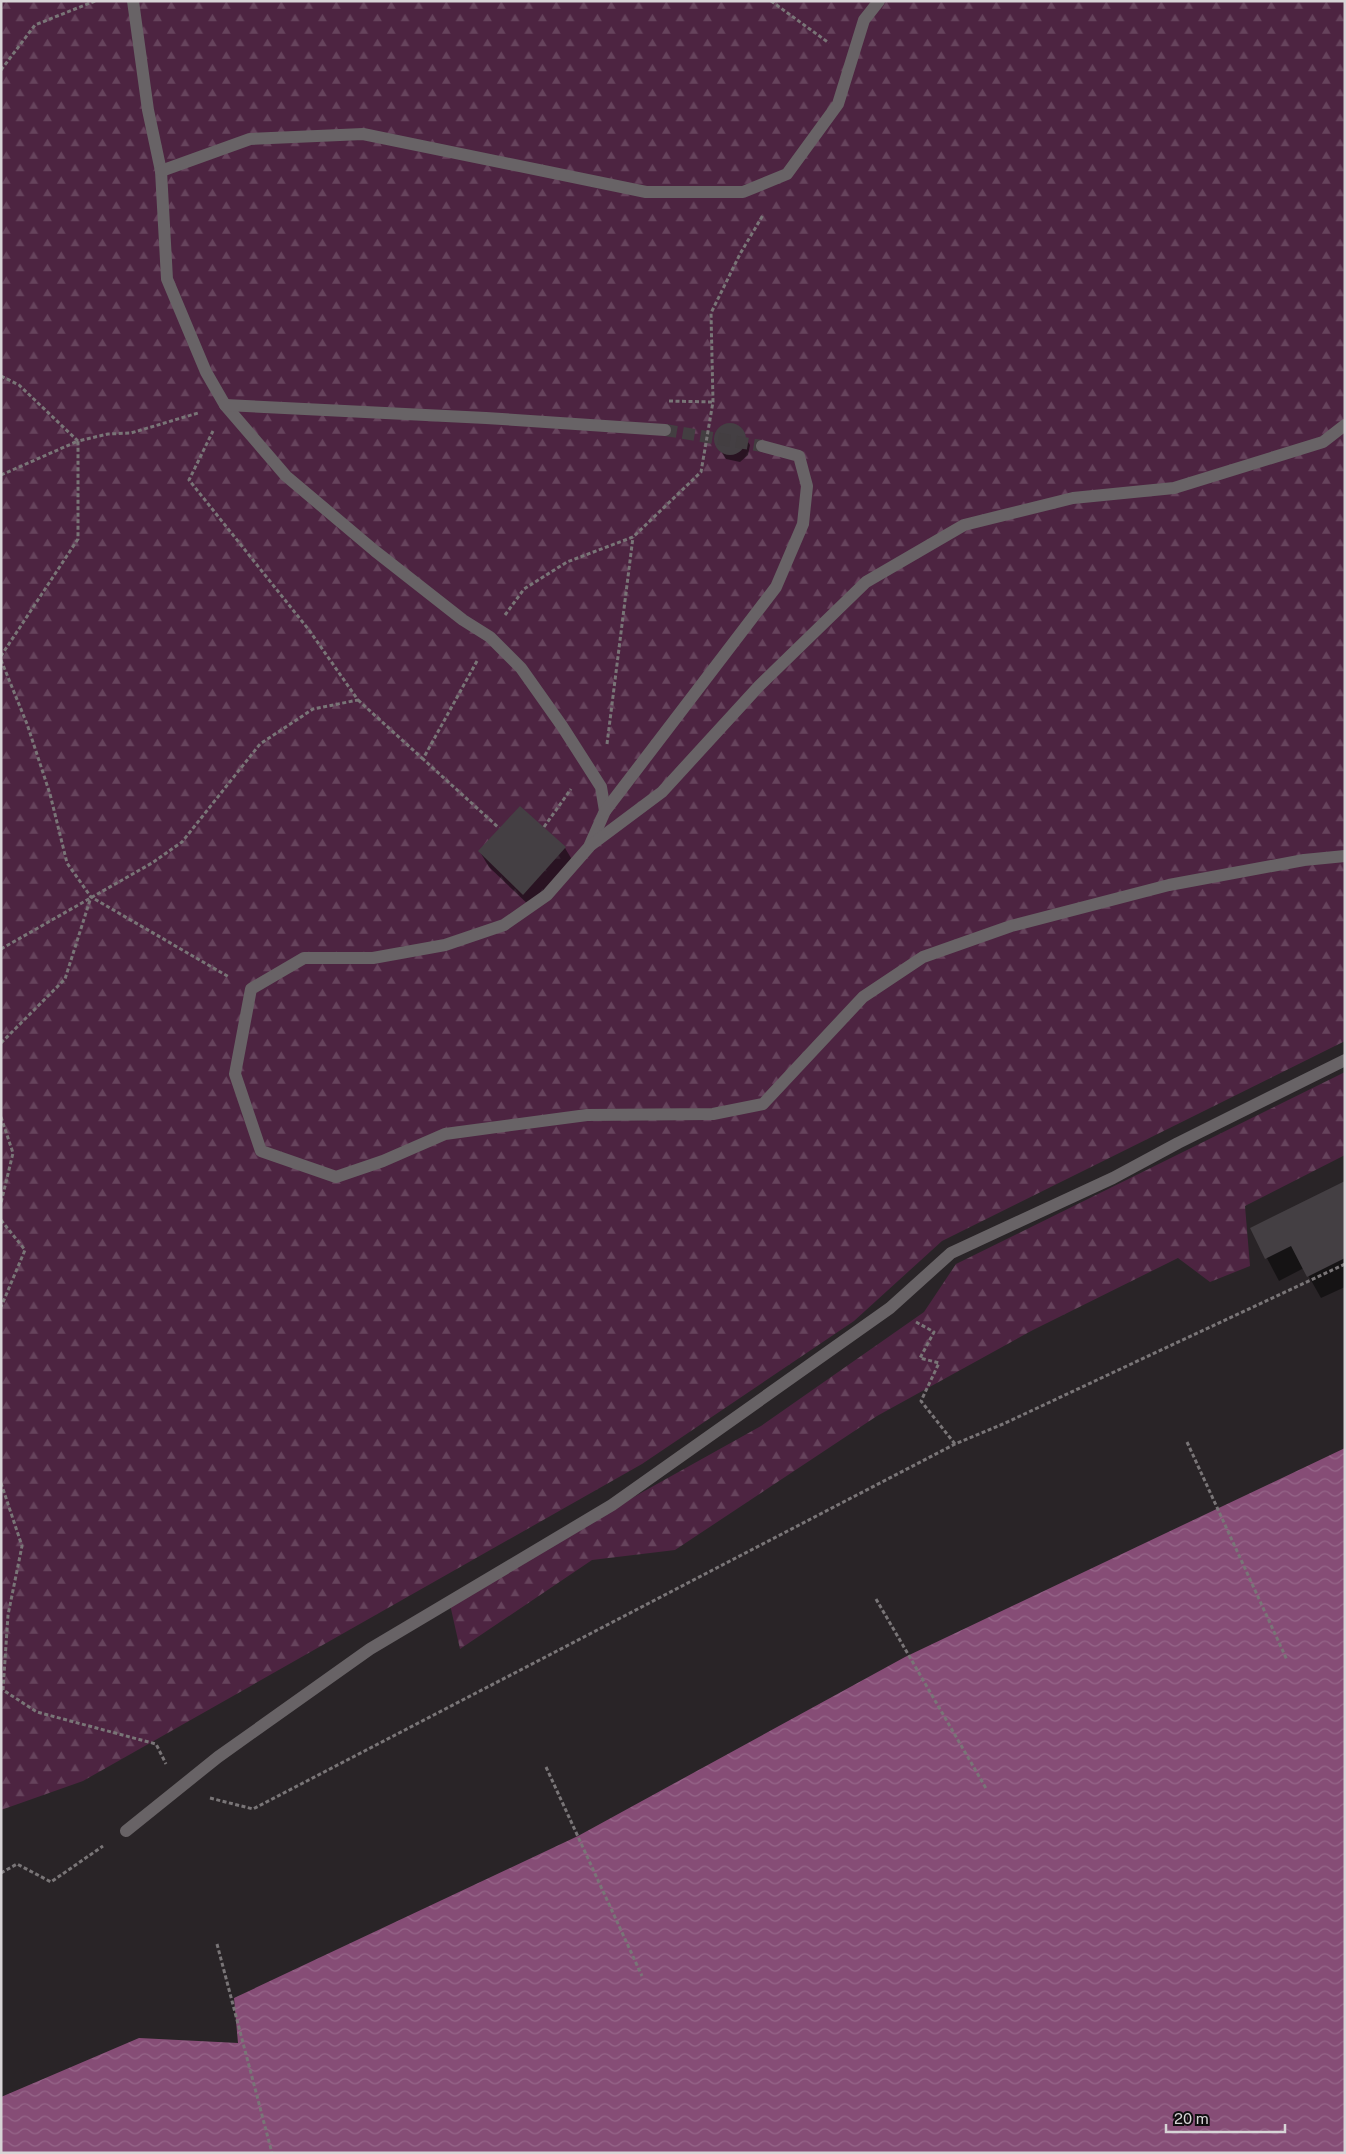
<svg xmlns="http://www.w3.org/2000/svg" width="1346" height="2154" font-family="'Public Sans',sans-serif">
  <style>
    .forest { fill: url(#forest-firs) }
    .water { fill: url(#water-waves) }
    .shadow { fill: #0007 }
    .building { fill: #443f43 }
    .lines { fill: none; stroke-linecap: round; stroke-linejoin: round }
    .minor-tunnel { stroke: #433e41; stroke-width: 12; stroke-dasharray: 12 6; stroke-linecap: butt }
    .path { stroke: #797577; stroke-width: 3; stroke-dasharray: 4 2.5; stroke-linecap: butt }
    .minor { stroke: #686366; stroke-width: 12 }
  </style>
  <defs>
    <pattern id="forest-firs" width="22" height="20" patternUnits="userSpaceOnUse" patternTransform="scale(1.25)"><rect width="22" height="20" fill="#4d2441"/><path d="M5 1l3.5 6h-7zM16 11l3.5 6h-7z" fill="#66435c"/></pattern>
    <pattern id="water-waves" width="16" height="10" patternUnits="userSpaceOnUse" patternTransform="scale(1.25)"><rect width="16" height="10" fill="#864d76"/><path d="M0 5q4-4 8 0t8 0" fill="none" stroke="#966689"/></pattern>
  </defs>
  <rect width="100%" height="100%" fill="#292427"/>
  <g class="forest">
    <polygon points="1,1 1345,1 1345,1041 942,1241 854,1321 642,1464 83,1781 1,1810"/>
    <polygon points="1345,1072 1345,1155 1245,1206 1250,1266 1210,1282 1178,1258 1033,1330 877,1416 675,1550 592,1560 460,1649 449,1600 761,1426 924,1312 956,1264"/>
  </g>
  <polygon class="water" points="1345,1448 1345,2153 1,2153 1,2097 139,2038 238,2043 234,1998 578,1836 905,1657"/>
  <g class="shadow">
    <polygon points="726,424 736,425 750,445 748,455 740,462 726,459 716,443 719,429"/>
    <polygon points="520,808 565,848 574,863 533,909 489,867 480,852"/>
    <polygon points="1345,1182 1345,1287 1321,1298 1304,1268 1279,1281 1251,1228"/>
  </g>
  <g class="building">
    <circle cx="730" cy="439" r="16"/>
    <polygon points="520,806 566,847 523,895 478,851"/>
    <polygon points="1345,1181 1345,1258 1307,1277 1291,1246 1265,1259 1250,1228"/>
  </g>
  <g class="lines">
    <polyline class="minor-tunnel" points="665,430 762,446"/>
    <g class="path">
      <polyline points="771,1 829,43"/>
      <polyline points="1,70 35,25 95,1"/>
      <polyline points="1,376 19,385 78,441 108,434 131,433 198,413"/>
      <polyline points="669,401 713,402"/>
      <polyline points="1,475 78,441 78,539 1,656"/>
      <polyline points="505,615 524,589 567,562 633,537 701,472 713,402 711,313 740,254 763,215"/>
      <polyline points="1,660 27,724 50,794 67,863 91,897 229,977"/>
      <polyline points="477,661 423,759 499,828"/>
      <polyline points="358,700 423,759"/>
      <polyline points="607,744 633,537"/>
      <polyline points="544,827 571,789"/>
      <polyline points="1,949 152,863 182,842 260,744 313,709 358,700 309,630 189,480 213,431"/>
      <polyline points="1,1043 65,979 91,897"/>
      <polyline points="1,1117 13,1153 1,1203"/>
      <polyline points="1,1220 25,1250 1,1307"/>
      <polyline points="916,1322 934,1332 920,1358 939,1363 921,1401 955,1444"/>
      <polyline points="1187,1442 1287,1660"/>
      <polyline points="1,1483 22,1546 8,1615 3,1690 37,1712 156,1744 166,1764"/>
      <polyline points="876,1599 987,1790"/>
      <polyline points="546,1767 642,1976"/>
      <polyline points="210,1798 253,1809 955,1444 1003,1424 1345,1264"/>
      <polyline points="1,1873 17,1864 51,1882 103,1846"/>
      <polyline points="217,1944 272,2153"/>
    </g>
    <g class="minor">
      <polyline points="133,1 148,110 161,171 167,279 206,372 225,405 286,476 375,551 463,620 490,637 521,668 562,726 601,787 605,811 589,847 547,895 504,925 445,945 373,958 304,958 251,989 235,1074 261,1151 336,1177 383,1161 445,1134 587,1115 713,1114 763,1104 863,997 923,957 1011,926 1169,885 1304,860 1345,856"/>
      <polyline points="161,171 250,139 363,134 646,192 743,192 787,174 838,104 864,20 879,1"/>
      <polyline points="225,405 486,418 665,430"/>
      <polyline points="605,811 776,587 803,524 807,486 799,456 762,446"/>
      <polyline points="591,845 662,792 759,686 866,582 964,525 1073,498 1174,488 1323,442 1345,425"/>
      <polyline points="126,1831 218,1757 370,1649 612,1505 890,1308 951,1253 1113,1178 1178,1143 1345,1060"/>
    </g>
  </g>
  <rect width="1346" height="2154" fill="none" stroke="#d7d4d6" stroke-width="5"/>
  <path d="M1166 2124v8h119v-8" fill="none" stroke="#d7d4d6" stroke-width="2.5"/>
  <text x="1174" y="2124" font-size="15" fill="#d7d4d6" stroke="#100e10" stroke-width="4" paint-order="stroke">20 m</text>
</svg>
